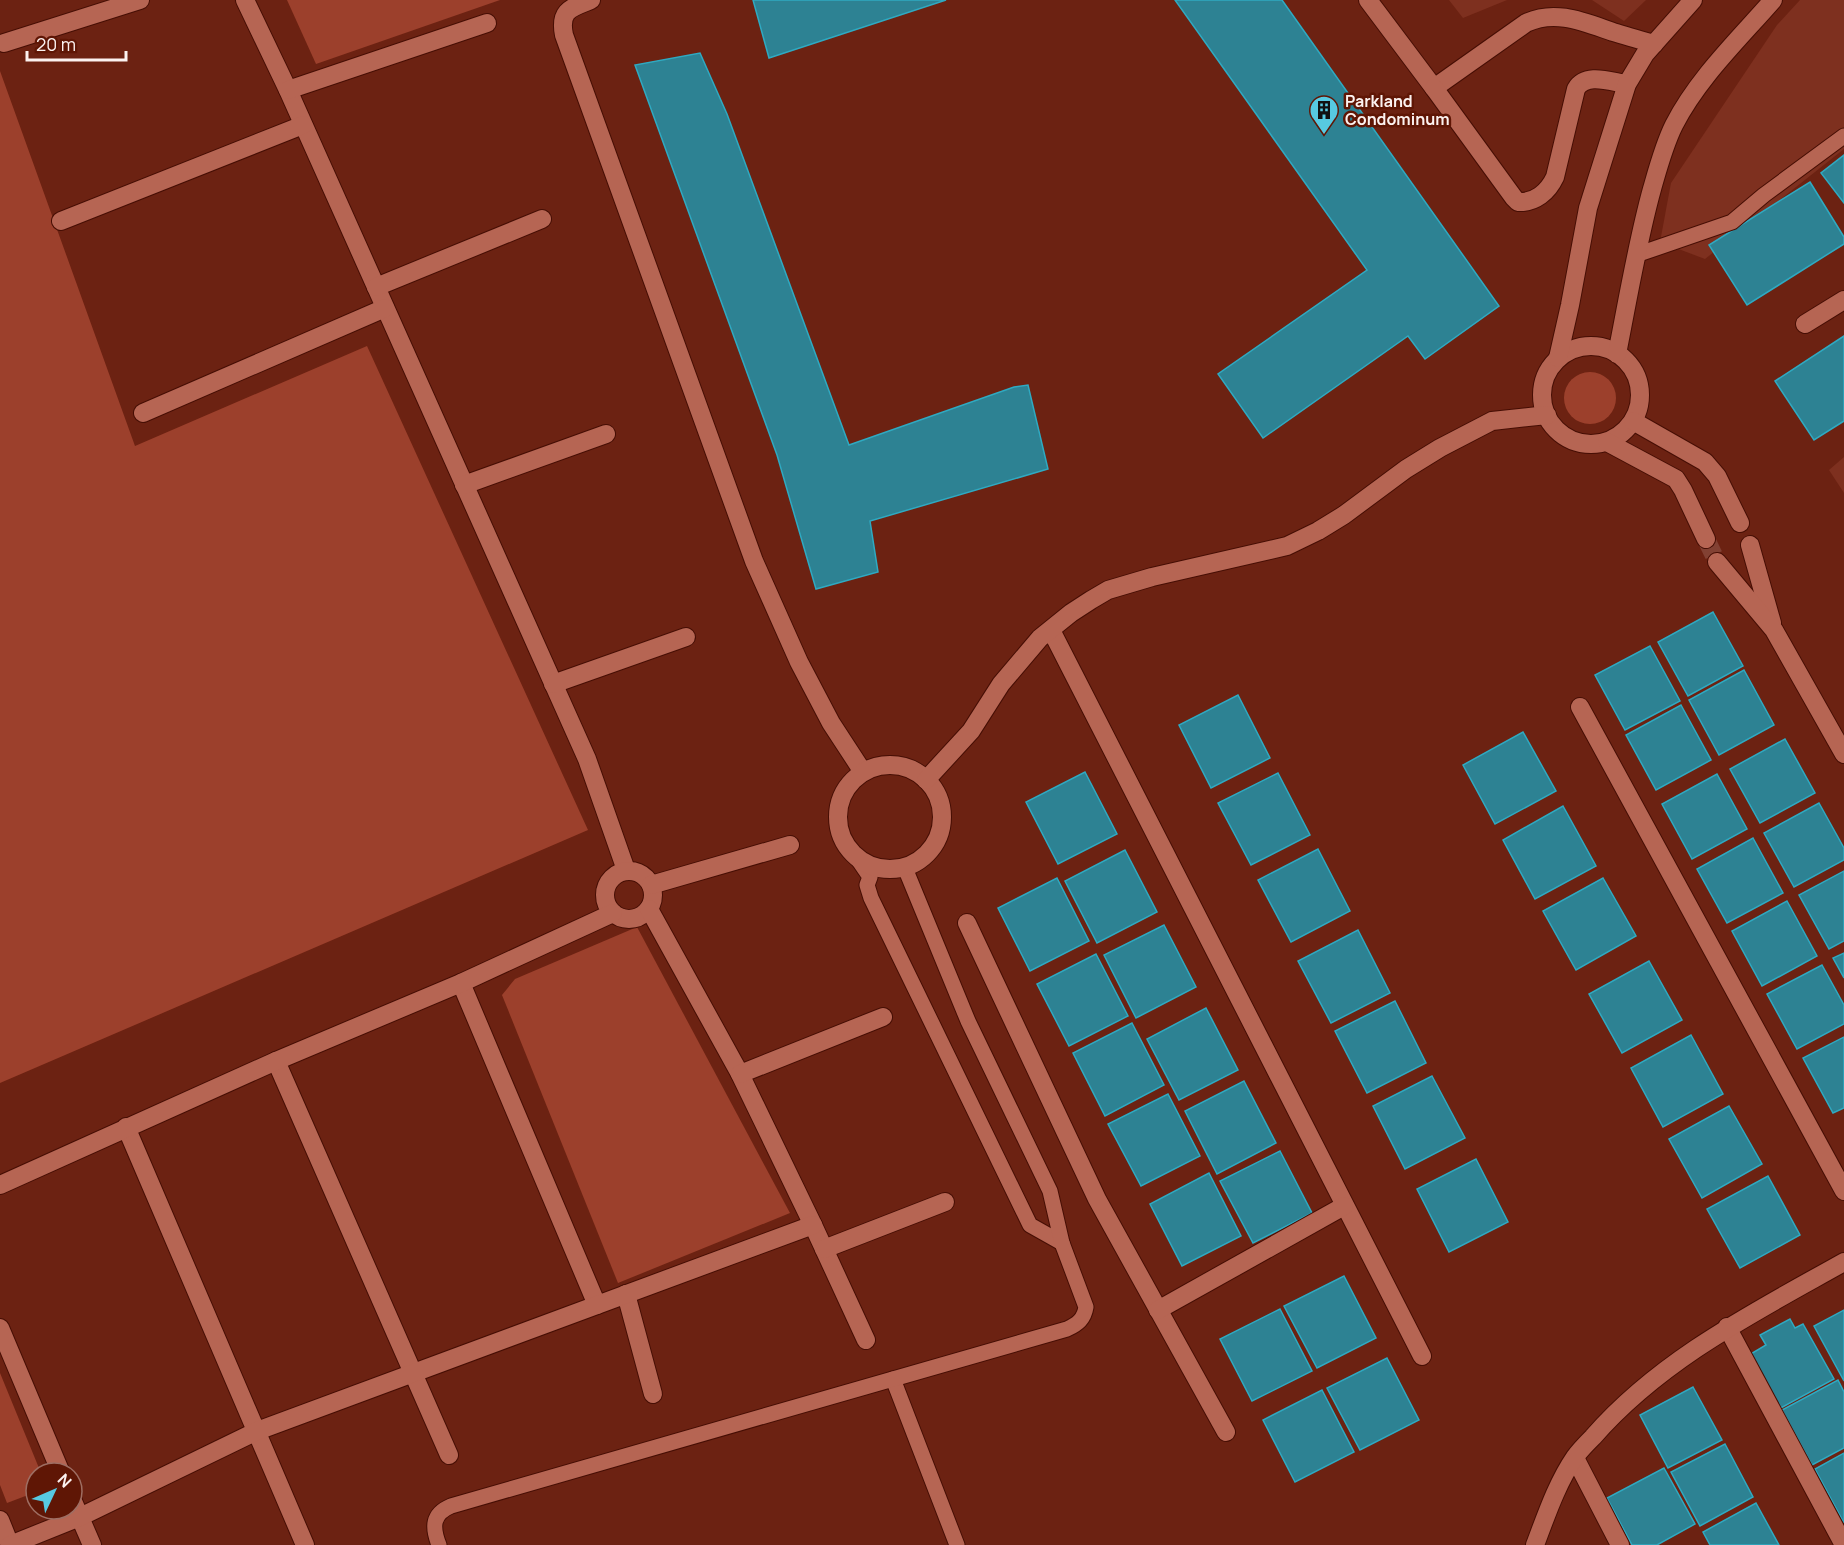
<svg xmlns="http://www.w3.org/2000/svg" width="1844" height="1545" font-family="Manrope,sans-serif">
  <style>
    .built { fill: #7e301f }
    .green { fill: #9c402c }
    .building { fill: #2d8293; stroke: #2faac2; stroke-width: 1.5 }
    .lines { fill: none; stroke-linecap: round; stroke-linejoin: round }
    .street-tunnel { stroke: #824133; stroke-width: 18; stroke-dasharray: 18 9; stroke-linecap: butt }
    .lane-casing { stroke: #460e04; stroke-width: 17 }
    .street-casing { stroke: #460e04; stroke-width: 20 }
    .lane { stroke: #b66553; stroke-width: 15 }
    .street { stroke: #b66553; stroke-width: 18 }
    .labels { text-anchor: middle; stroke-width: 5; stroke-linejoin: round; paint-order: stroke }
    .poi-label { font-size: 16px; font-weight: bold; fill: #fcf2f0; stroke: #5f1605; text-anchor: start }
  </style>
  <rect width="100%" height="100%" fill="#6c2212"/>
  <g class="built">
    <polygon points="1449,0 1507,0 1463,18"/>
    <polygon points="1592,0 1646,0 1624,21"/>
    <polygon points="1800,0 1844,0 1844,149 1705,259 1660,242 1671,183 1777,25"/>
    <polygon points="1844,457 1844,493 1829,470"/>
  </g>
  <g class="green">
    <polygon points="287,0 500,0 316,64"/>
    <polygon points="0,71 135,446 367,346 588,830 0,1083"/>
    <circle cx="1590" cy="398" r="26"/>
    <polygon points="637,927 790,1213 618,1283 502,995 515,979"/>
    <polygon points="0,1373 41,1473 36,1473 36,1492 7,1503 0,1485"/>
  </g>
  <g class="building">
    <polygon points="753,0 946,0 769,58"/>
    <polygon points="1175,0 1282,0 1499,306 1425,359 1408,336 1263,438 1218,374 1367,270"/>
    <polygon points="700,53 727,114 849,445 1014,387 1028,385 1048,469 870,521 878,572 816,589 777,455 635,65"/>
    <polygon points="1844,155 1844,203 1821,173"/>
    <polygon points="1810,182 1844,237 1844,244 1747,305 1709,245"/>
    <polygon points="1844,336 1844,421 1814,440 1775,381"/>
    <polygon points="1713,612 1743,666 1688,696 1658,642"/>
    <polygon points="1650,646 1680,701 1625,730 1595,675"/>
    <polygon points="1744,670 1774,725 1719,755 1689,700"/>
    <polygon points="1238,695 1270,758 1211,788 1179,725"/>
    <polygon points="1681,705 1711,760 1656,790 1626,735"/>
    <polygon points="1523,732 1556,791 1495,824 1463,765"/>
    <polygon points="1785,739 1815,793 1760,823 1730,769"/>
    <polygon points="1085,772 1117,834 1058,864 1026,802"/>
    <polygon points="1278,773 1310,835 1251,865 1218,803"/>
    <polygon points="1717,774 1747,829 1692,859 1662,804"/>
    <polygon points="1819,803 1844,848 1844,860 1794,887 1764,833"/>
    <polygon points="1563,806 1596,866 1535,899 1503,840"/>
    <polygon points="1753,838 1783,893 1727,923 1697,869"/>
    <polygon points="1318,849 1350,911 1291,942 1258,880"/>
    <polygon points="1125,850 1157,912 1097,943 1065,881"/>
    <polygon points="1844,871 1844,941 1829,949 1799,895"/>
    <polygon points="1057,878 1089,941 1030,971 998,908"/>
    <polygon points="1603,878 1636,936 1576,970 1543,911"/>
    <polygon points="1787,901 1817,956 1762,986 1732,931"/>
    <polygon points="1164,925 1196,987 1136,1018 1104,955"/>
    <polygon points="1358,930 1390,993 1331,1023 1298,961"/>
    <polygon points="1844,953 1844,978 1833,958"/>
    <polygon points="1096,954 1128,1016 1069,1046 1037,984"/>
    <polygon points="1649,961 1682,1020 1622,1053 1589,994"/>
    <polygon points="1822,965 1844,1005 1844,1024 1797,1049 1767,994"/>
    <polygon points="1395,1001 1426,1063 1367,1093 1335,1031"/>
    <polygon points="1206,1008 1238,1070 1179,1100 1147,1039"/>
    <polygon points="1132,1023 1164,1085 1105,1116 1073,1053"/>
    <polygon points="1691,1035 1723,1094 1663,1127 1631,1068"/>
    <polygon points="1844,1037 1844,1108 1833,1113 1803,1058"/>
    <polygon points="1432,1076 1465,1138 1405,1169 1373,1106"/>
    <polygon points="1244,1081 1276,1143 1217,1174 1185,1111"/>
    <polygon points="1168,1094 1200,1156 1141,1186 1108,1124"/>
    <polygon points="1729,1106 1762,1164 1702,1198 1669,1139"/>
    <polygon points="1280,1151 1312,1213 1253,1243 1220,1181"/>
    <polygon points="1476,1159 1508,1222 1449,1252 1417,1189"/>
    <polygon points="1209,1173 1241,1236 1182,1266 1150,1204"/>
    <polygon points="1768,1176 1800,1235 1740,1268 1707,1209"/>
    <polygon points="1344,1276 1376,1338 1317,1368 1284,1306"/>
    <polygon points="1280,1309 1312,1371 1252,1401 1220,1339"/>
    <polygon points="1844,1310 1844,1381 1814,1326"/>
    <polygon points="1790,1319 1795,1328 1803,1324 1834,1379 1779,1409 1749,1355 1766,1345 1760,1335"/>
    <polygon points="1387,1358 1419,1420 1360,1450 1327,1388"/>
    <polygon points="1838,1380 1844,1392 1844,1448 1812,1465 1782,1410"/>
    <polygon points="1693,1387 1722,1440 1668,1468 1640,1415"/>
    <polygon points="1322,1390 1354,1452 1295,1482 1263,1420"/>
    <polygon points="1725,1444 1753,1497 1700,1526 1671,1472"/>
    <polygon points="1844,1453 1844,1523 1815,1469"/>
    <polygon points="1664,1468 1695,1524 1657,1545 1632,1545 1607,1498"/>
    <polygon points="1756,1503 1779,1545 1710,1545 1703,1532"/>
  </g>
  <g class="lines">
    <polyline class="street-tunnel" points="1706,539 1717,562"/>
    <g class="lane-casing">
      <g id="lane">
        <polyline points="1636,255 1732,222 1764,195 1844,136"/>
        <polyline points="857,858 870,877 867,885 871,898 1030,1225 1062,1243"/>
        <polyline points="893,1379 957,1545"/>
        <path d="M 439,1545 C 432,1527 432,1514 451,1506 L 1067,1329 C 1078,1324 1084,1319 1086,1307 L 1062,1243 L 1050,1191 L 968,1021 L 905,868"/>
      </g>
    </g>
    <g class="street-casing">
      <g id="street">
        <polyline points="245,0 288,90 587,759 626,870"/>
        <path d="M 591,0 C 571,8 559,10 564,35 L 754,561 L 799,662 L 831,723 L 863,772"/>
        <path d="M 1368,0 L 1434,88 L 1526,23 C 1555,9 1584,22 1613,32 C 1626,36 1640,40 1654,44"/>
        <polyline points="4,43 140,0"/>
        <path d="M 1434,88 L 1514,198 L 1518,202 C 1535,203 1548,192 1555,177 L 1576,89 C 1586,72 1611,82 1627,84"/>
        <polyline points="288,90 487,23"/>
        <polyline points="61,221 303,125"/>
        <polyline points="376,287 542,219"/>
        <polyline points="1805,324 1844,300"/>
        <circle cx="1591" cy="395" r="49"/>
        <path d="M 1617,354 C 1628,299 1637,243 1652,189 C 1658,168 1664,145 1674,125 C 1698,78 1739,39 1773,0"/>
        <polyline points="1558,358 1570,305 1588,208 1627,84 1645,54 1693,0"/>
        <polyline points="143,413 385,308"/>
        <polyline points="1633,421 1705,462 1717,476 1740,523"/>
        <polyline points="1607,442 1676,479 1683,490 1706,539"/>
        <polyline points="464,485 606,434"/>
        <polyline points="1750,545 1772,623"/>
        <polyline points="1717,562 1774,630 1844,754"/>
        <polyline points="1051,630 1422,1356"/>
        <polyline points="553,684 686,637"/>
        <polyline points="1580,707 1844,1191"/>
        <circle cx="890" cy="817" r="52"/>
        <polyline points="926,780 971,731 1001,684 1040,638 1071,613 1091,600 1108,590 1152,577 1287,546 1318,531 1344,515 1406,469 1440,448 1492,421 1547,415"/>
        <circle cx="629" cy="895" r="24"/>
        <polyline points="651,885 790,845"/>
        <polyline points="649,909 740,1074 813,1225 866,1340"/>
        <polyline points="967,923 1097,1199 1226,1432"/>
        <polyline points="461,983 597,1305"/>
        <polyline points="276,1061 449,1455"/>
        <polyline points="740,1074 883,1017"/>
        <polyline points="126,1127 305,1545"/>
        <polyline points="0,1185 276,1061 461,983 613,913"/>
        <polyline points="824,1249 945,1202"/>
        <polyline points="626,1294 653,1394"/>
        <polyline points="1158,1310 1344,1206"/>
        <polyline points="1727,1327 1844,1545"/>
        <polyline points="0,1328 61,1473"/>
        <polyline points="1575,1458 1620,1545"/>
        <polyline points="72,1499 92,1545"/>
        <polyline points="0,1520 10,1545"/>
        <polyline points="10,1545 80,1517 257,1431 813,1225"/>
        <path d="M 1535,1545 C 1546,1516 1557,1483 1575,1457 C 1580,1450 1587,1443 1593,1437 C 1661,1359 1755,1312 1844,1262"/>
      </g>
    </g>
    <use href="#lane" class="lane"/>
    <use href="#street" class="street"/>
  </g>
  <defs>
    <g id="building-pin" transform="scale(1.5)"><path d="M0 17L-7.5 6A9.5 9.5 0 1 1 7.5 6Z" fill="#57c9e1" stroke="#5f1605"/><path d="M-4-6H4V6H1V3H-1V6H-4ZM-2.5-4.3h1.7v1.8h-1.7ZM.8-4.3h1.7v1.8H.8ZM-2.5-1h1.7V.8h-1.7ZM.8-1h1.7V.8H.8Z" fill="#111"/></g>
  </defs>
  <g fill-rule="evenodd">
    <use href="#building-pin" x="1324" y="110"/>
  </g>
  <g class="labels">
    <g class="poi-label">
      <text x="1345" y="107">Parkland<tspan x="1345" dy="18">Condominum</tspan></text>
    </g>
  </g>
  <g transform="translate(54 1491) rotate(46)"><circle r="28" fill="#5f1605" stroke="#9e6e63" stroke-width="1.5"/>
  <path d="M0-4.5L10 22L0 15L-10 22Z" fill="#57c9e1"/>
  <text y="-9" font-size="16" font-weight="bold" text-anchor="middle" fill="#fcf2f0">N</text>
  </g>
  <path d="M27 51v9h99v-9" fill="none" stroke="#fcf2f0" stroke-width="3"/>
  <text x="36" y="51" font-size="18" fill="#fcf2f0" stroke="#5f1605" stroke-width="4.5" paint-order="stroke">20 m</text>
</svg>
